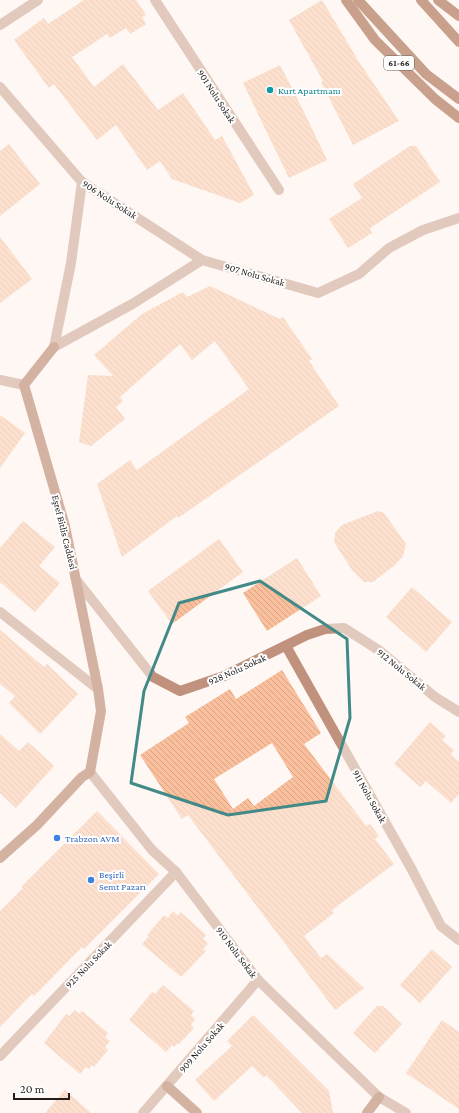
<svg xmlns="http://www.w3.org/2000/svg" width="459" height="1113" font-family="'Crimson Pro',serif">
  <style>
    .building { fill: url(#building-back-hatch); fill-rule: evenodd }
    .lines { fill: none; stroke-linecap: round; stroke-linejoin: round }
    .street { stroke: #c0917d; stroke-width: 10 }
    .secondary { stroke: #a05e41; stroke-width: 10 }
    .primary { stroke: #87370e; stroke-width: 10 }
    .marked { fill: none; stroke: #428a87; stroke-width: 3; stroke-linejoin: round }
    .culture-dot { fill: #0f9aa8; stroke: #fff; stroke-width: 1.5 }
    .shop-dot { fill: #3f7fe0; stroke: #fff; stroke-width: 1.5 }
    .labels { text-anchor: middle; stroke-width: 4; stroke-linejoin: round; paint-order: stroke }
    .shield { fill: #fff; stroke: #64625f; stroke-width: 1 }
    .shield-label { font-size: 9px; font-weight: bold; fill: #221e1b }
    .culture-label { font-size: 10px; fill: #0d838f; stroke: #fff; text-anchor: start }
    .street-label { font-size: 10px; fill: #221e1b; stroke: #fff }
    .shop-label { font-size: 10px; fill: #366cbe; stroke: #fff; text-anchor: start }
  </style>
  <defs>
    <pattern id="building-back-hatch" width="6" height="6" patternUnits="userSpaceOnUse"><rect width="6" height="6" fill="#fac09d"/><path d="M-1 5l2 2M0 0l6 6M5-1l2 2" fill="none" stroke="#d6a587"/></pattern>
  </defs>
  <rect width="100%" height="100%" fill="#fef7f3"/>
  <g class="building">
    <polygon points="84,0 136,0 146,15 142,17 146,24 130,34 126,28 110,38 107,34 72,57 94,87 123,64 158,110 183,93 215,140 222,136 254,195 240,203 172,179 160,161 147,170 116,125 97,140 54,84 49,88 14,40 44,18 48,24"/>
    <polygon points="322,0 359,62 399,121 353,145 321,82 323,81 289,20"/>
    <polygon points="280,65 303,110 327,160 289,178 243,83"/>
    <polygon points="9,144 40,184 0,216 0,151"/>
    <polygon points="410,146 416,146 440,182 370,228 372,233 348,248 329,219 362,198 353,184"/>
    <polygon points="0,237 32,279 0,303"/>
    <polygon points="210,286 280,319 283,317 312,359 309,361 339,406 178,518 177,516 122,557 97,484 130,460 137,470 249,389 215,341 192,360 180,344 120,397 123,401 116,407 125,419 91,446 79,442 88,375 113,376 94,355 142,314 183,292 187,297"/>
    <polygon points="0,415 25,433 0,468"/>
    <polygon points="378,511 384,513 406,544 403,556 395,565 373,582 364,582 352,570 334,542 335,533 342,525"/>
    <polygon points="23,521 55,547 39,566 60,583 35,612 0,582 0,548"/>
    <polygon points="219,539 243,572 172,624 148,591"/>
    <polygon points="297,558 321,596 267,631 243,593"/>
    <polygon points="412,587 452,622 426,652 386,617"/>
    <polygon points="0,630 44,667 47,664 78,694 40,734 9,703 15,696 0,684"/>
    <path d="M 282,670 L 321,733 L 304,744 L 366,826 L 370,824 L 379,836 L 375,839 L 394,864 L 332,910 L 334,913 L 304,936 L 321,958 L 327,954 L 364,988 L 335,1010 L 188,815 L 182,819 L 140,755 L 189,723 L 185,717 L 230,689 L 236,699 ZM 272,743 L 293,777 L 254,806 L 248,798 L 233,809 L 214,779 Z"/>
    <polygon points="430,722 446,736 442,740 454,750 451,754 459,762 459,794 451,803 426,781 420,787 394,764"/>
    <polygon points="0,734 19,751 28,742 54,766 16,808 0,793"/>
    <polygon points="97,811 159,874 84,949 82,947 34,996 32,994 0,1027 0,911 23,888 22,886"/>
    <polygon points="173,911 178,916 180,912 192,922 206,935 203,939 208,943 203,949 206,951 181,977 142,944 149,936 147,935 164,915 168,918"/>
    <polygon points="432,949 452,967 420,1003 400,985"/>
    <polygon points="163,985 194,1011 191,1015 195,1019 191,1025 194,1028 179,1044 178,1043 174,1047 172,1045 166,1052 129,1020 152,992 155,994"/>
    <polygon points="377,1006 383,1006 402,1024 375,1053 353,1033"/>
    <polygon points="75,1010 79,1014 82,1011 108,1033 105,1037 110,1041 105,1047 108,1050 94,1067 92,1065 89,1069 86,1067 80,1074 44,1043 66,1014 69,1016"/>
    <polygon points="253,1015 329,1091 333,1113 302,1113 266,1075 264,1078 252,1066 214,1101 195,1080 232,1046 227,1041"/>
    <polygon points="442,1020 459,1032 459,1109 406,1073"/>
    <polygon points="65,1090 81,1104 91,1113 45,1113"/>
  </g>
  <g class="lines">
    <g class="street">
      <polyline points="155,0 279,190"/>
      <polyline points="0,25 38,0"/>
      <polyline points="0,87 82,182 202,260"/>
      <polyline points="54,347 134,303 202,260 318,293 359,274 389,248 423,230 459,218"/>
      <polyline points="54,347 71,263 82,182"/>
      <polyline points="0,380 24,385"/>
      <polyline points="78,582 153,677 180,691 224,676 307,635 325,629 344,628 380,651 435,697 459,712"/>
      <polyline points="0,612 98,689"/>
      <polyline points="286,646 411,868 441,926 459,940"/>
      <polyline points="90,772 152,850 176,872 258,980 379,1097 406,1113"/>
      <polyline points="0,1056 176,872"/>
      <polyline points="143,1113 258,980"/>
    </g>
    <g class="secondary">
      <polyline points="0,858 37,825 82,777 90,772 101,711 98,689 65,526 24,385 54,347"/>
      <polyline points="167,1086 197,1113"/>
      <polyline points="367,1113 379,1097"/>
    </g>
    <g class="primary">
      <polyline points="346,0 375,40 435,99 459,118"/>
      <polyline points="358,0 426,74 459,99"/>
      <polyline points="421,0 459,42"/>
      <polyline points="438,0 459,16"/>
    </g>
  </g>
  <path d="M0 0H459V1113H0ZM 260,581 L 347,639 L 350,718 L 326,801 L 228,815 L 131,783 L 144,691 L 179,603 Z" fill="#fef7f3" fill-opacity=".55" fill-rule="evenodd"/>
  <path class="marked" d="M 260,581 L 347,639 L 350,718 L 326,801 L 228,815 L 131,783 L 144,691 L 179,603 Z"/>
  <circle class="culture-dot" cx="270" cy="90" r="4"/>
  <g class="shop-dot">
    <circle cx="57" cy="838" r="4"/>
    <circle cx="91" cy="880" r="4"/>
  </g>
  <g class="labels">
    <rect class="shield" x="384" y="56" width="30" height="14" rx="3"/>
    <g class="shield-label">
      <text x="399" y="66">61-66</text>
    </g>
    <g class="culture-label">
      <text x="278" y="94">Kurt Apartmanı</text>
    </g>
    <g class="street-label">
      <text transform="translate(217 96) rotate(57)" y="4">901 Nolu Sokak</text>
      <text transform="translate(110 199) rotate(33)" y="4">906 Nolu Sokak</text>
      <text transform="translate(255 274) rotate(16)" y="4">907 Nolu Sokak</text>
      <text transform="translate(65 532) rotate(76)" y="4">Eşref Bitlis Caddesi</text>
      <text transform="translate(237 669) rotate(-24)" y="4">928 Nolu Sokak</text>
      <text transform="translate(402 669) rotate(39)" y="4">912 Nolu Sokak</text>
      <text transform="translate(370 796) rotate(61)" y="4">911 Nolu Sokak</text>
      <text transform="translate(237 952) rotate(53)" y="4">910 Nolu Sokak</text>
      <text transform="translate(88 964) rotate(-46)" y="4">925 Nolu Sokak</text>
      <text transform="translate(201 1047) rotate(-49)" y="4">909 Nolu Sokak</text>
    </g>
    <g class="shop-label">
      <text x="65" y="842">Trabzon AVM</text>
      <text x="99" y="878">Beşirli<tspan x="99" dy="12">Semt Pazarı</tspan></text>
    </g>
  </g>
  <path d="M14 1093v6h55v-6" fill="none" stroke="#221e1b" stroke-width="2"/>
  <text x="20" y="1093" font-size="12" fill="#221e1b" stroke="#ffffff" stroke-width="3" paint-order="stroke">20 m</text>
</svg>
